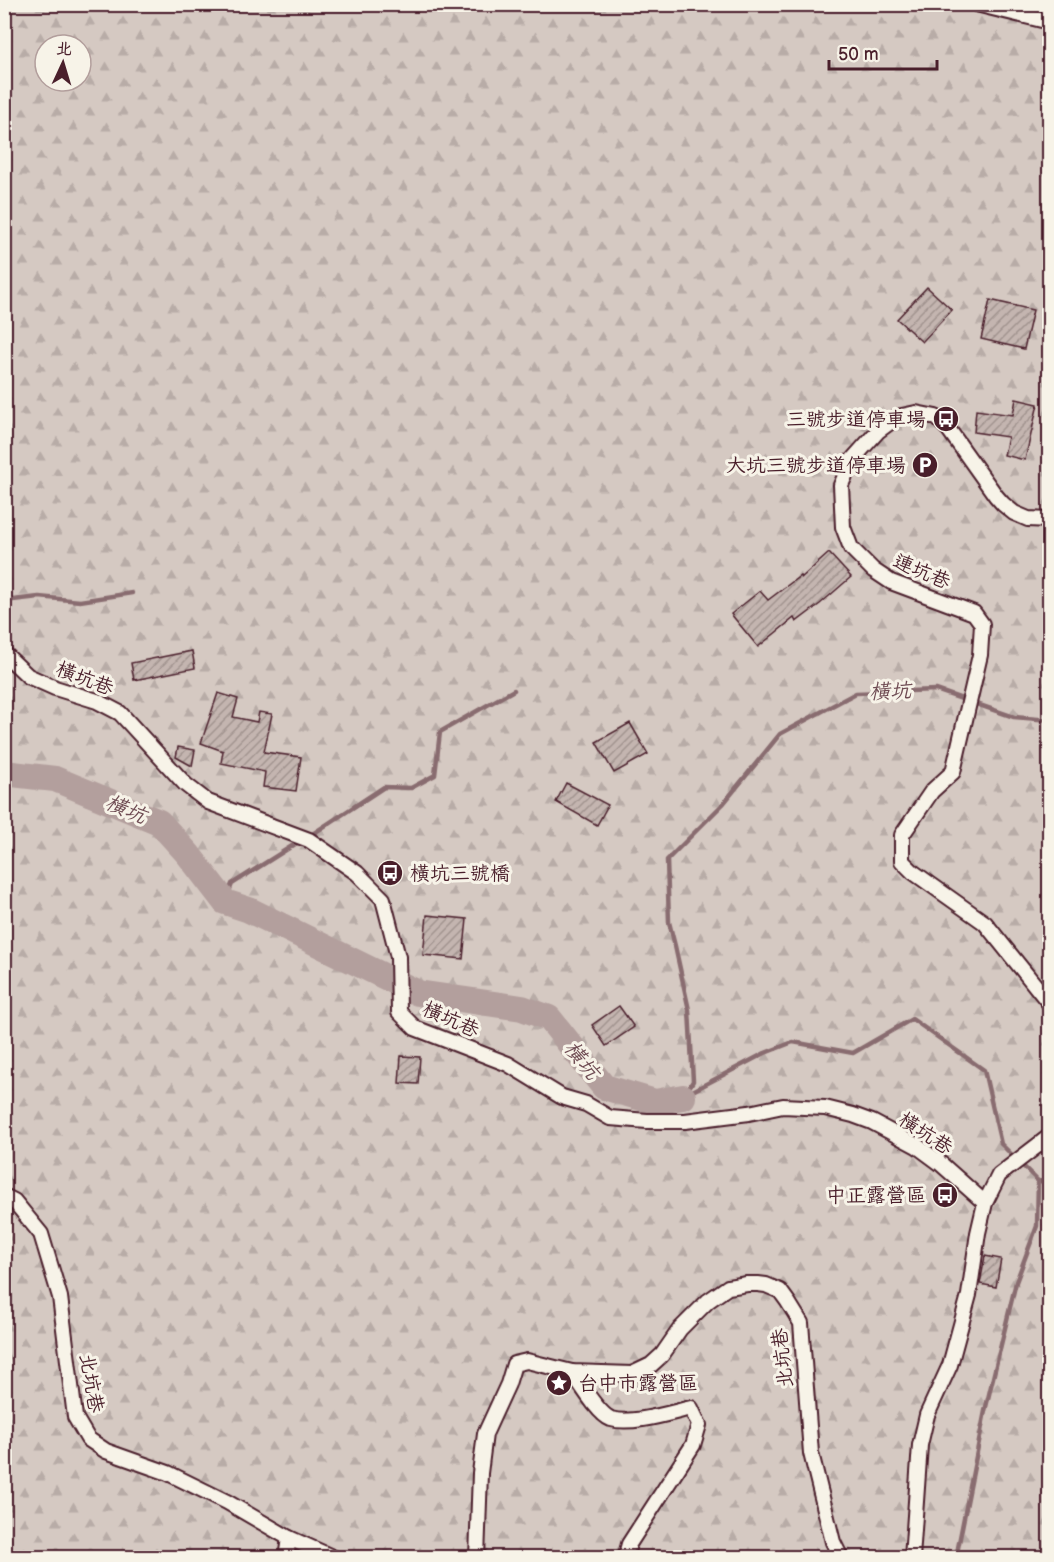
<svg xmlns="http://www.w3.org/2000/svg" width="1054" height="1562" font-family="'Balsamiq Sans','LXGW WenKai TC',sans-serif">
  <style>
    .forest { fill: url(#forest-firs); stroke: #907476; stroke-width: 1.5; fill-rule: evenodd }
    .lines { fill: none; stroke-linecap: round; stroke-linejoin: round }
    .stream { stroke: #896c6f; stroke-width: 4.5 }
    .river { stroke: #b39f9d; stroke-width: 26 }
    .building { fill: url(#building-hatch); stroke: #4a1f2b; stroke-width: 1.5 }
    .street-casing { stroke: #4a1f2b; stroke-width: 18 }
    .street { stroke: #f7f3e8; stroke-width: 14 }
    .labels { text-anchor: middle; stroke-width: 6; stroke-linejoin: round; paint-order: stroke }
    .poi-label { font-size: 20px; fill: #4a1f2b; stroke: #f7f3e8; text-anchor: end }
    .street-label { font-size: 20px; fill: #4a1f2b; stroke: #f7f3e8 }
    .water-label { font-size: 21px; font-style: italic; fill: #6f4c53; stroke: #f7f3e8 }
  </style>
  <defs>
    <pattern id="forest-firs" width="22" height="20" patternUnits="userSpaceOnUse" patternTransform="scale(1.5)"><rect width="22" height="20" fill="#d5c9c2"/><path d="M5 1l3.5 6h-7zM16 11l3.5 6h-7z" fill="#b8aca7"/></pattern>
    <pattern id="building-hatch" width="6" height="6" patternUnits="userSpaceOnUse" patternTransform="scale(1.5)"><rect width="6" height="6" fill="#c4b5b0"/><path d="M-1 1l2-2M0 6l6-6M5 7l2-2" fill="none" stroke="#a1938f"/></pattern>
  </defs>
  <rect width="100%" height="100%" fill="#ece6dd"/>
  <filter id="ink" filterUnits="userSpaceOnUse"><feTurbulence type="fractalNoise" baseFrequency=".0167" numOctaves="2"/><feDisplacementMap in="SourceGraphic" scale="12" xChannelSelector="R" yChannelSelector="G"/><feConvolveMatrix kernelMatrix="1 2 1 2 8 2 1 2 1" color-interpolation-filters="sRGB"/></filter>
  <g filter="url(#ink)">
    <path class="forest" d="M 5,5 L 1049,5 L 1049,1557 L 5,1557 ZM 45,45 L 81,45 L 81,81 L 45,81 Z"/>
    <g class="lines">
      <g class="stream">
        <polyline points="4,601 39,597 80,601 132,593"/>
        <polyline points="308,837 384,787 411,788 435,775 440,732 514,690"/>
        <polyline points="225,902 232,884 300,841"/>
        <polyline points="685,1095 765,1053 793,1042 853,1053 912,1019 984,1070 1001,1144 1038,1181 1050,1182"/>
        <polyline points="683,1097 693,1081 689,1010 675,946 669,922 667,860 723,804 780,734 856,693 936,690 1014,717 1050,720"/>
        <polyline points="956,1558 985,1411 1012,1299 1016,1282 1037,1226 1038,1181"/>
      </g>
      <polyline class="river" points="4,773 55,779 159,822 188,854 225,902 249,910 418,993 522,1008 549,1018 604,1087 655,1102 683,1097"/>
    </g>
    <g class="building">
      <polygon points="927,287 952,310 922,342 897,319"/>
      <polygon points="990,300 1033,310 1024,349 981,339"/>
      <polygon points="1016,399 1038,404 1025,460 1004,455 1008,437 974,432 976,410 1013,415"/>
      <polygon points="829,553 851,577 820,604 796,622 794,618 758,647 731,614 760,591 768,600 800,576 801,578"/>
      <polygon points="192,651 195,668 134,680 131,663"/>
      <polygon points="218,693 238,699 233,717 257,722 259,712 272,714 264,752 301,757 296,791 263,787 265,772 221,763 223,751 201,743"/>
      <polygon points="630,723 648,754 614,773 596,742"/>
      <polygon points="178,747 195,750 192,766 176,757"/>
      <polygon points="566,783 608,805 597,825 556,802"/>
      <polygon points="427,915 467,919 463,959 423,955"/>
      <polygon points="619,1006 634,1027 606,1046 592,1025"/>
      <polygon points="401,1056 420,1057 418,1084 399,1083"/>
      <polygon points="985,1256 1001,1259 996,1287 980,1284"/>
    </g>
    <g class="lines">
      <g class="street-casing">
        <g id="street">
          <polyline points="976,4 1050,22"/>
          <polyline points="1050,520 1028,519 1014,513 1003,504 996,496 949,430 936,417 916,413 897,417 878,431 852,460 841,485 843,527 851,548 873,570 891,582 974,613 982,624 980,655 953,772 932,791 902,835 902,861 913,872 985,923 1050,1004"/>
          <polyline points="4,653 28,676 55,688 97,701 120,713 186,785 208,802 309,840 357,873 383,899 398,957 399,1012 415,1028 508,1064 562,1097 586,1104 610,1118 647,1121 685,1121 749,1113 783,1106 825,1108 853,1115 872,1122 917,1146 940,1163 985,1203"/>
          <polyline points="4,1196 14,1201 41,1234 60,1297 75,1417 88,1439 106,1451 168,1473 227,1502 289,1538 334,1558"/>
          <path d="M 572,1372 C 580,1383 598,1414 611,1419 C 631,1425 670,1413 691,1408 L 699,1425 L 693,1445 L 629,1544 L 625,1558"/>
          <polyline points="286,1558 289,1538"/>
          <polyline points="477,1558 480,1473 485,1434 508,1384 514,1364 527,1361 572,1372 632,1374 651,1365 662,1355 680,1329 708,1301 728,1287 747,1284 758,1284 766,1285 780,1291 788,1302 801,1323 811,1453 833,1542 841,1558"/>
          <polyline points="912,1558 920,1445 927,1415 950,1365 969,1295 978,1233 985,1203 999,1175 1050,1136"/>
        </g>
      </g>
      <use href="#street" class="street"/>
    </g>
  </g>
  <defs>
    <g id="bus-disc" transform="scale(1.35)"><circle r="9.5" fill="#4a1f2b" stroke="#f7f3e8"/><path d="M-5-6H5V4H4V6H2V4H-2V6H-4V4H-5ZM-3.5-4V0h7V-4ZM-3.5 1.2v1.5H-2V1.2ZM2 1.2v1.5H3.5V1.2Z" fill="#fff"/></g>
    <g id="parking-disc" transform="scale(1.35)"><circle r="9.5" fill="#4a1f2b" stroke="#f7f3e8"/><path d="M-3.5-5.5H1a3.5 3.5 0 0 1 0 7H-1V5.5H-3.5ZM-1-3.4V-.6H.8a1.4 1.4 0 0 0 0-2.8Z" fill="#fff"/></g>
    <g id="sight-disc" transform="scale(1.35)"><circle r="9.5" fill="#4a1f2b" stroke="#f7f3e8"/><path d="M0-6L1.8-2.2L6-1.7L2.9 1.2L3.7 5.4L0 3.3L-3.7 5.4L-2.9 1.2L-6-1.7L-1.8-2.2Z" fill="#fff"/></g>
  </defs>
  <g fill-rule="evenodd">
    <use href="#bus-disc" x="946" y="419"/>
    <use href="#parking-disc" x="925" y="465"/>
    <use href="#bus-disc" x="390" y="873"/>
    <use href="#bus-disc" x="945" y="1195"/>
    <use href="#sight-disc" x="559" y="1383"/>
  </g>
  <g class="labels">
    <g class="poi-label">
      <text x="926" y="426">三號步道停車場</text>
      <text x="906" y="472">大坑三號步道停車場</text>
      <text x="410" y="880" text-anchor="start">橫坑三號橋</text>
      <text x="926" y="1202">中正露營區</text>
      <text x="578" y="1390" text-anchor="start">台中市露營區</text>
    </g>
    <g class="street-label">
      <text transform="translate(922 571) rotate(23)" y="7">連坑巷</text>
      <text transform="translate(85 678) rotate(21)" y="7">橫坑巷</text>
      <text transform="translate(451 1019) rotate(24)" y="7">橫坑巷</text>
      <text transform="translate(926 1133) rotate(33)" y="7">橫坑巷</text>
      <text transform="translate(782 1358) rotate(-97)" y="7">北坑巷</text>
      <text transform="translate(92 1383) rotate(80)" y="7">北坑巷</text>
    </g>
    <g class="water-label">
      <text transform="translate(890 691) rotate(-2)" y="7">橫坑</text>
      <text transform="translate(126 809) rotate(23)" y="7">橫坑</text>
      <text transform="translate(582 1060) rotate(51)" y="7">橫坑</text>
    </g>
  </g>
  <rect width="1054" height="1562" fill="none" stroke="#f7f3e8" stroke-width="24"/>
  <rect x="12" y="12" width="1030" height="1538" fill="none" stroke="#4a1f2b" stroke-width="2" filter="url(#ink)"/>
  <g transform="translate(63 63) rotate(4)"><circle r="28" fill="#f7f3e8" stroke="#b29e9c" stroke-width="1.5"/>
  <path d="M0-4.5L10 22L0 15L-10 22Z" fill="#4a1f2b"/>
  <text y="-9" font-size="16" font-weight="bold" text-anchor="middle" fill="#4a1f2b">北</text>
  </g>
  <path d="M829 60v9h108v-9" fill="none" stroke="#4a1f2b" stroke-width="3"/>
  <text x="838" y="60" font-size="18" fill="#4a1f2b" stroke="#f7f3e8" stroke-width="4.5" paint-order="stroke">50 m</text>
</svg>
